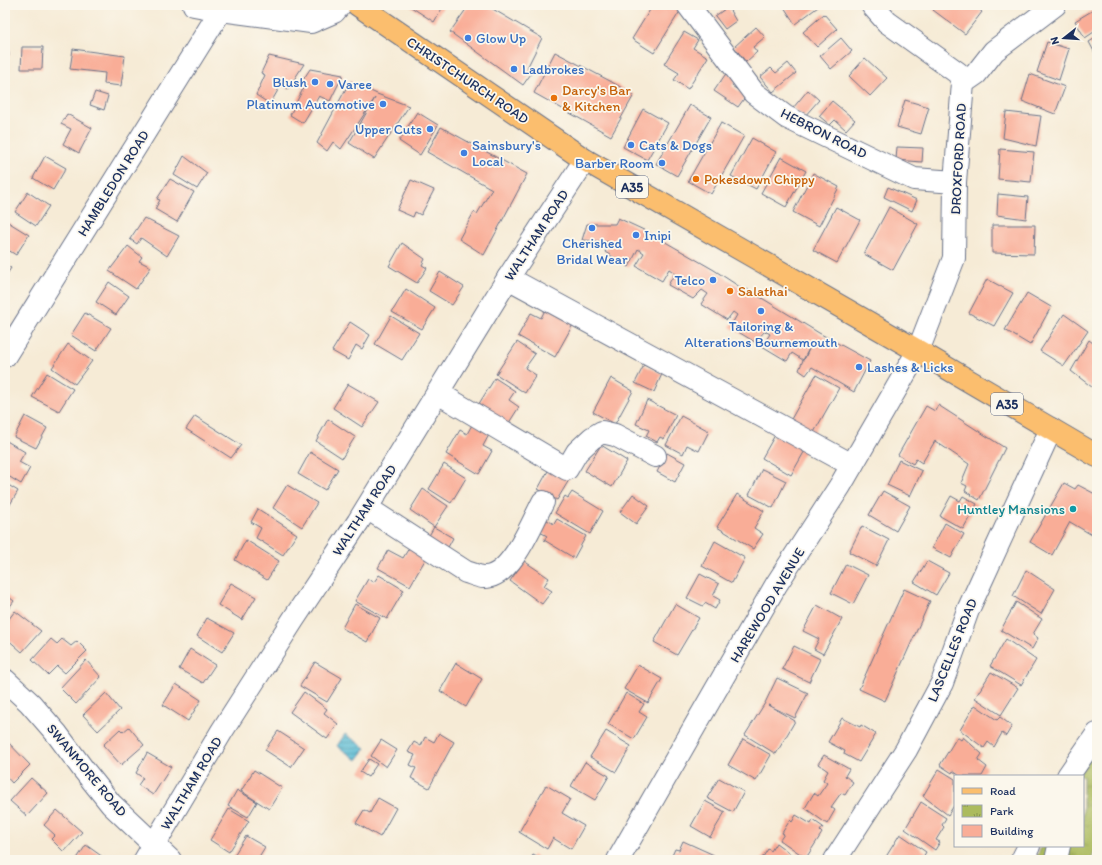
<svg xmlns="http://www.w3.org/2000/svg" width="1102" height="865" font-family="Itim,sans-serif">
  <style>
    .park { fill: url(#park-tufts); stroke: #64755e }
    .water { fill: url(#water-rules); stroke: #387498 }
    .building { fill: #f9ad97 }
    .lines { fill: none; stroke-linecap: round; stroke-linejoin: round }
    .minor-casing { stroke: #687188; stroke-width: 24 }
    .major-casing { stroke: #687188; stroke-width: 24 }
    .minor { stroke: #fff; stroke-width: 22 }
    .major { stroke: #fbbe6e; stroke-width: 22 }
    .shop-dot { fill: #3f7fe0; stroke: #fbf7ec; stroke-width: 1.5 }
    .food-dot { fill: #e8710a; stroke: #fbf7ec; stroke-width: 1.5 }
    .culture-dot { fill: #0f9aa8; stroke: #fbf7ec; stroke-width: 1.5 }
    .labels { text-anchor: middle; stroke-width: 3.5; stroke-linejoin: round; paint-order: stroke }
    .shield { fill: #fbf7ec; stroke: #5e6b89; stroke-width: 1 }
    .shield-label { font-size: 13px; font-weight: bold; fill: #1b2f5e }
    .shop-label { font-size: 14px; fill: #366cbe; stroke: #fbf7ec; text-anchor: start }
    .street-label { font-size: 14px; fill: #1b2f5e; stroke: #fbf7ec }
    .food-label { font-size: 14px; fill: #c56008; stroke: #fbf7ec; text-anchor: start }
    .culture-label { font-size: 14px; fill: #0d838f; stroke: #fbf7ec; text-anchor: end }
  </style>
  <defs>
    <pattern id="park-tufts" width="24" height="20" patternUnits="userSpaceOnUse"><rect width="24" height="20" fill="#acbb5e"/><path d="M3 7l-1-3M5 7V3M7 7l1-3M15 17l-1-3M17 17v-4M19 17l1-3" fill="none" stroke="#8b9851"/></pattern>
    <pattern id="water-rules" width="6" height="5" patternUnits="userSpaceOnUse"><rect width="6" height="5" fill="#54b9d3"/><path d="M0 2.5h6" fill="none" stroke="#4597ae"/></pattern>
  </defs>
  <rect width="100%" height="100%" fill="#fbf7ec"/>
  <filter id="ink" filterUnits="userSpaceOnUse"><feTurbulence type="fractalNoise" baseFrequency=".025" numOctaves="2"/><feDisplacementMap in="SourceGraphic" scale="8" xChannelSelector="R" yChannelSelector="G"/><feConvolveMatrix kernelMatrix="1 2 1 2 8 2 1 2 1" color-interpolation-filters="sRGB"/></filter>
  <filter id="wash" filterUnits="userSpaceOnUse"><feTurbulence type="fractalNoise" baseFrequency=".012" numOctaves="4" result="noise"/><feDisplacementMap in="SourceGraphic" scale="16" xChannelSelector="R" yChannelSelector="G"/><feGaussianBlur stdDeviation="0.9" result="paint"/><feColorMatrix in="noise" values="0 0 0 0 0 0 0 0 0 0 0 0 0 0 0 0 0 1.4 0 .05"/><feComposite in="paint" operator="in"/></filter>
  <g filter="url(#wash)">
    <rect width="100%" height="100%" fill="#f6ebd6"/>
    <polygon class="park" points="1097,750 1097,847 1091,860 1035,860 1042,846 1083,846 1083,776 1077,776"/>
    <polygon class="water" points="345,734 366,748 357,760 337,746"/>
    <g id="blocks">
      <g class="building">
        <polygon points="408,5 444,5 434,22"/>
        <polygon points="469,5 486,5 542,38 527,68 533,71 523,85 450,32"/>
        <polygon points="653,5 676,5 682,8 654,53 632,39"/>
        <polygon points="787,5 817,5 818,7 795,24 784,7"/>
        <polygon points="937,5 974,5 982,12 965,34 933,10"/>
        <polygon points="728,7 736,21 725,29 715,16"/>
        <polygon points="1095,9 1097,12 1097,30 1085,38 1075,21"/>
        <polygon points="824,14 837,29 817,47 803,32"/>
        <polygon points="756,27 765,37 753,47 757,52 746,62 734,47"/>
        <polygon points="684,32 698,40 693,48 708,57 688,89 674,80 679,73 664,64"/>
        <polygon points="1097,37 1097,57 1089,42"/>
        <polygon points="841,38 852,51 831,69 820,56"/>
        <polygon points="1047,42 1069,49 1059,80 1037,72"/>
        <polygon points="5,45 8,45 9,56 5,56"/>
        <polygon points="22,47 43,47 42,69 21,69"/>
        <polygon points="73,49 125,56 121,86 104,84 105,73 70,69"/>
        <polygon points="555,52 610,81 634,95 611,136 534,93"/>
        <polygon points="269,56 304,64 288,89 281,85 270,104 256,95 265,75 261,73"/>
        <polygon points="865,58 887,78 870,96 849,76"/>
        <polygon points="788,63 796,73 773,92 760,77 771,68 776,73"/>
        <polygon points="310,69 343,75 330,101 319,96 303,123 290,115 304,87 299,86"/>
        <polygon points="727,72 737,79 732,86 746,96 738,107 714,91"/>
        <polygon points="1030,74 1065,87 1055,114 1022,101"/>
        <polygon points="350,81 377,94 409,106 374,159 349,143 375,98 341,149 333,142 327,151 317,143"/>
        <polygon points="808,90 819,100 804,117 793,108"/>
        <polygon points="95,92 108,96 104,110 90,105"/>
        <polygon points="905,100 929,107 921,134 897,127"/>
        <polygon points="832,101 855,120 846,130 835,120 830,125 819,116"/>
        <polygon points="690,105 711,117 677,176 656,164"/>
        <polygon points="643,109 668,123 647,160 623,147"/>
        <polygon points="417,112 438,125 420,155 399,141"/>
        <polygon points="1006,112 1041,116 1036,146 1003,138"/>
        <polygon points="67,114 92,128 79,153 63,144 71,129 61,124"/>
        <polygon points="721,123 744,136 711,194 688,181"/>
        <polygon points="441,127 527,174 484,255 459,239 474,212 477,214 492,189 427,152"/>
        <polygon points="752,138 776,152 756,189 731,176"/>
        <polygon points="897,147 923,148 922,162 896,160"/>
        <polygon points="1000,149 1034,152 1031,182 998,179"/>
        <polygon points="45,156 66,168 53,190 33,178"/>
        <polygon points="184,156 207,173 197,189 174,175"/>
        <polygon points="781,157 806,171 786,207 761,193"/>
        <polygon points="813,173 839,187 819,226 793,212"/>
        <polygon points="170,179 194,192 177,222 155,209 160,200 157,199"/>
        <polygon points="411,180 434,190 421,215 415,212 413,217 397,210"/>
        <polygon points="888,187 917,200 912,211 884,197"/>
        <polygon points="28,192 49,206 36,226 15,212"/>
        <polygon points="998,194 1028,197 1026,219 997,215"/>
        <polygon points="836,207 860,220 837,263 813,250"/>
        <polygon points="889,207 918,224 893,270 864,254"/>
        <polygon points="144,218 179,236 167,256 141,238 137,244 130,239"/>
        <polygon points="618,218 648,232 714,270 746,291 747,289 819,333 870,361 854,392 812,367 806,375 799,370 803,360 805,358 809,349 803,360 792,353 787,361 762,346 770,334 765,331 755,342 730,327 737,315 733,312 727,320 701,304 708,294 702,290 693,299 668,285 675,273 669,269 662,281 636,266 644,253 638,249 629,267 605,252 610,242 582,240 587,224 615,224"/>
        <polygon points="8,222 29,235 16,255 5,248 5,226"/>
        <polygon points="992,225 1035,225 1034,254 992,253"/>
        <polygon points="402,243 425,259 422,265 427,268 417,283 389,266"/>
        <polygon points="128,246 142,257 139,261 151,267 136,289 109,271"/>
        <polygon points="5,264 11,268 5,277"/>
        <polygon points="440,272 464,287 452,305 429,291"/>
        <polygon points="987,279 1013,293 994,326 969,313"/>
        <polygon points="109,282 129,296 116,315 96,302"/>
        <polygon points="406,289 435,308 422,329 392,312"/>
        <polygon points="1027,293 1051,307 1030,345 1005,330"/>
        <polygon points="548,304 576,319 555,357 518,336 531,313 541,318"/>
        <polygon points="85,313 111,328 96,351 71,335"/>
        <polygon points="1064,314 1088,331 1064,366 1040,351"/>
        <polygon points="391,316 419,333 402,360 375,344"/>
        <polygon points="350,322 370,335 362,349 356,345 348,360 332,351"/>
        <polygon points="1089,340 1097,346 1097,391 1071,371"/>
        <polygon points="517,342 535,354 525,368 536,375 525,393 496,374"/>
        <polygon points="68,344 92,361 75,384 52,368"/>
        <polygon points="644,365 662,374 654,392 635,383"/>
        <polygon points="47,373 73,389 59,411 32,397"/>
        <polygon points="816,375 839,388 813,434 790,421"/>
        <polygon points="495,378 515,391 509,400 519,407 505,429 475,410"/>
        <polygon points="611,378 633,391 615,424 593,412"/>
        <polygon points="348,384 379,402 362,427 333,408"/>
        <polygon points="647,400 676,415 664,439 660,437 657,442 646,436 649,430 636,424"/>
        <polygon points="938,405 1005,448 979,500 965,491 967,486 961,483 969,464 935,441 922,463 916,459 913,464 898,455 926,406 935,411"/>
        <polygon points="25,416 47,428 36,448 14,437"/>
        <polygon points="195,416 241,445 231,458 186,429"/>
        <polygon points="681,416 709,431 699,451 687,445 683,454 666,445"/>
        <polygon points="328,419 355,437 342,458 316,441"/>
        <polygon points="473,423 490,433 483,446 492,451 479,474 446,454 460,430 467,434"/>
        <polygon points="775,435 807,447 791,475 762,458"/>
        <polygon points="5,440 25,452 19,462 30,468 21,484 5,474"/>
        <polygon points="601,445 627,461 612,487 585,471"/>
        <polygon points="310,452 338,469 325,490 298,474"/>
        <polygon points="667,453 685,463 675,482 657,472"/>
        <polygon points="899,460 922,471 910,496 887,485"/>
        <polygon points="444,464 466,478 451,503 429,489"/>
        <polygon points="549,469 569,480 557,500 538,489"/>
        <polygon points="762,469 786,481 773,508 749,495"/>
        <polygon points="5,483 18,491 5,513"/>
        <polygon points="1064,483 1075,489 1078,485 1097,495 1097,538 1070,522 1052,555 1030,542"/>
        <polygon points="287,485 317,503 302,527 273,508"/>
        <polygon points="423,489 448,506 434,527 410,510"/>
        <polygon points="883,491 910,506 896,531 869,515"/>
        <polygon points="572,492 603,511 590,534 555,513 565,496 568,498"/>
        <polygon points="633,494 649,506 636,524 620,512"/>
        <polygon points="737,494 764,511 754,528 763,534 753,549 717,527"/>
        <polygon points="951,496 960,501 963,496 977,504 963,529 940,516"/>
        <polygon points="258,509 297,534 283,555 256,538 261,528 251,522"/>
        <polygon points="557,519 586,536 574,558 544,540 547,536 540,532 547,520 554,524"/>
        <polygon points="945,523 964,534 951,558 932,548"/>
        <polygon points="862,526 889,540 876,566 849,552"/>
        <polygon points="434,527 453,538 446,551 427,539"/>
        <polygon points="246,540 279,561 267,580 235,560"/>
        <polygon points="715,541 745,558 732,583 702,566"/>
        <polygon points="412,543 429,553 410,586 378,568 388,550 403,558"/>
        <polygon points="524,561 549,578 544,586 552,591 542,604 510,581"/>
        <polygon points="927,561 949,573 936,595 914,582"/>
        <polygon points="846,564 868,575 853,604 831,593"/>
        <polygon points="1026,570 1055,589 1041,614 1013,596"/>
        <polygon points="700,574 719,584 713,596 720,600 715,609 705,603 703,606 687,598"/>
        <polygon points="379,575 404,590 387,619 355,601 368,579 374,582"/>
        <polygon points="231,583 256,597 242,620 218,605"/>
        <polygon points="904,589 930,601 885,701 859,689"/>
        <polygon points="5,594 14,601 5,613"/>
        <polygon points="1016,602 1042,619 1033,634 1038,638 1032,649 1001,630"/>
        <polygon points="355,604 380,618 367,642 342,628"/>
        <polygon points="675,604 699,618 677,655 654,642"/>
        <polygon points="817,605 842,619 823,654 814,649 819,639 803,631"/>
        <polygon points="15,611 41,631 22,652 5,637 5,624"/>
        <polygon points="207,618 234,633 222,652 197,636"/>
        <polygon points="51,639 57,644 62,639 71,646 77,641 87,651 65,673 57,666 48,675 32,660"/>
        <polygon points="1006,639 1036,660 1021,685 990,666"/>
        <polygon points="794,646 820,659 809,682 782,669"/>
        <polygon points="190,649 215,665 203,683 179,669"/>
        <polygon points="86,660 101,677 76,704 60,688"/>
        <polygon points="315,662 342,678 327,702 300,686"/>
        <polygon points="456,663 482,679 466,707 440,691"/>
        <polygon points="638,665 662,679 648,703 624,689"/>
        <polygon points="991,672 1018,688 1001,715 975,698"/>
        <polygon points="777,678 808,693 795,718 768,705 795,721 776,754 745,735 765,703"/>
        <polygon points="176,684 201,700 188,721 163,705"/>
        <polygon points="304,692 327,709 324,713 338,724 327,739 290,712"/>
        <polygon points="106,693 120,710 98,731 83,715"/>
        <polygon points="626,693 644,704 639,712 647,717 634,739 608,724"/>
        <polygon points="975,705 997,720 1000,717 1012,726 1006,736 1002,733 994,747 988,742 984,748 960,730"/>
        <polygon points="842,718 860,727 861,725 876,734 859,762 844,754 845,751 828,742"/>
        <polygon points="129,727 144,745 121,765 103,745 120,729 123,732"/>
        <polygon points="278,731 304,748 291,767 265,750"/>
        <polygon points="606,731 631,746 616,772 590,757"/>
        <polygon points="439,733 454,742 429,788 411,778 416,768 410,765 415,755 408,752 414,742 421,746 425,737 434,742"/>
        <polygon points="957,737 961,740 963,737 982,754 978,760 987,767 982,776 960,776 953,771 952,773 940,765"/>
        <polygon points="5,739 30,765 12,783 5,775"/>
        <polygon points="743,739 771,755 756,781 728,765"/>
        <polygon points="381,740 397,750 386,767 371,756"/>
        <polygon points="147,753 171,767 153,795 138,785 143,778 136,773"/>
        <polygon points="824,755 849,769 845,776 853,782 845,795 841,793 831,807 835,810 827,824 805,808 814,793 818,796 827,783 823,780 828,771 818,764"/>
        <polygon points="369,759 377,764 368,777 360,772"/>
        <polygon points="585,762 609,776 595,800 571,786"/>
        <polygon points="939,769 955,779 955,804 948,815 923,796"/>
        <polygon points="254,770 282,788 269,809 241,791"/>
        <polygon points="31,778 48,793 27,816 10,801"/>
        <polygon points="719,778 744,792 733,812 707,798"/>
        <polygon points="546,785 570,799 562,813 584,826 571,849 553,838 547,849 519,832"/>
        <polygon points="237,790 257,802 248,817 228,806"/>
        <polygon points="378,798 396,808 380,837 356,823 364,810 370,813"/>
        <polygon points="705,801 725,812 710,837 691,826"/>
        <polygon points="921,802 946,818 942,825 944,827 936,840 940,842 935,850 905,829"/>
        <polygon points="229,809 249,821 229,852 210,840"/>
        <polygon points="57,810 82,832 64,852 51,839 55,835 44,825"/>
        <polygon points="796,815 811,824 813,820 823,827 820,831 822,833 806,858 780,840 784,834 782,833 790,820 792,822"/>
        <polygon points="900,834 926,852 922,859 924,860 884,860"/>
        <polygon points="246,836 265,847 257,860 231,860"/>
        <polygon points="683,841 714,855 712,860 670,860 675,849 679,850"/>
        <polygon points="776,843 799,860 761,860 768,849 771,851"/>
        <polygon points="86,845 107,860 76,860"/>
        <polygon points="533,855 542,860 530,860"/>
      </g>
    </g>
  </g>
  <g filter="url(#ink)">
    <use href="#blocks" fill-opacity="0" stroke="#687188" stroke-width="1"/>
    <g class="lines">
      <g class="minor-casing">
        <g id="minor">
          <polyline points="194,5 221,10 311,22 334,12 340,5"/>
          <polyline points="688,5 754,93 786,117 914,179 955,182"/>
          <polyline points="963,83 976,74 994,51 1055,5"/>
          <polyline points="508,278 852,465"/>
          <polyline points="5,356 221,10"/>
          <polyline points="438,393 567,469 577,452 592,438 602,432 615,435 655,456"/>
          <path d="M 367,508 L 466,572 C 471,573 478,577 484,577 C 511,578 532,523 543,502"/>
          <polyline points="5,680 30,703 57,734 83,769 111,804 170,860"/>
          <polyline points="1068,776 1097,734"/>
          <polyline points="145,860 222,731 293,620 358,522 510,275 585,160"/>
          <polyline points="618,860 776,585 840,486 884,410 918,351 954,258 955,182 963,83 958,73 887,22 872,5"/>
          <polyline points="835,860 906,750 942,683 968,610 1051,429"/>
          <polyline points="1022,860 1029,846"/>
          <polyline points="1056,860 1059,846"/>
        </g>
      </g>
      <g class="major-casing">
        <polyline id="major" points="358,5 585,160 918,351 1097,456"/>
      </g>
      <use href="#minor" class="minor"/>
      <use href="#major" class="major"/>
    </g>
  </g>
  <g class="shop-dot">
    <circle cx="468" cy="38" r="4"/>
    <circle cx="514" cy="69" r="4"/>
    <circle cx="315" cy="82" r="4"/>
    <circle cx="330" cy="84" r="4"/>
    <circle cx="383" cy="104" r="4"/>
    <circle cx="430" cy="129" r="4"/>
    <circle cx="631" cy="145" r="4"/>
    <circle cx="464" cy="153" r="4"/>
    <circle cx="662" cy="163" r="4"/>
    <circle cx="592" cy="228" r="4"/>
    <circle cx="636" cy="235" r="4"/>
    <circle cx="713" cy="280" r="4"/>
    <circle cx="761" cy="311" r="4"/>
    <circle cx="859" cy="367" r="4"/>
  </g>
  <g class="food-dot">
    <circle cx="554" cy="98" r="4"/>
    <circle cx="696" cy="179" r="4"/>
    <circle cx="730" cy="291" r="4"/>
  </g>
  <circle class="culture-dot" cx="1073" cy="509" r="4"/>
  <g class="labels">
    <g class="shield">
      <rect x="616" y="176" width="32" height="22" rx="3"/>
      <rect x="991" y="393" width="32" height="22" rx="3"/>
    </g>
    <g class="shield-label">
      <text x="632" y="192">A35</text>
      <text x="1007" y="409">A35</text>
    </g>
    <g class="shop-label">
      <text x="476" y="43">Glow Up</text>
      <text x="522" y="74">Ladbrokes</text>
      <text x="307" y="87" text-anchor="end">Blush</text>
      <text x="338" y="89">Varee</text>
      <text x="375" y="109" text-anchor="end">Platinum Automotive</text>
      <text x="422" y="134" text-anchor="end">Upper Cuts</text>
      <text x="472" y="150">Sainsbury's<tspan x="472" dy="16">Local</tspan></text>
      <text x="639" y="150">Cats &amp; Dogs</text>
      <text x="654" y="168" text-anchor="end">Barber Room</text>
      <text x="644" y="240">Inipi</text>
      <text x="592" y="248" text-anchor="middle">Cherished<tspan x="592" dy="16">Bridal Wear</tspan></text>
      <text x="705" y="285" text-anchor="end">Telco</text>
      <text x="761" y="331" text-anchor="middle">Tailoring &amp;<tspan x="761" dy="16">Alterations Bournemouth</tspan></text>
      <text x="867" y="372">Lashes &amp; Licks</text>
    </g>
    <g class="street-label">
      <text transform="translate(468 80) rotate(34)" y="5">CHRISTCHURCH ROAD</text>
      <text transform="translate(824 133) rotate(27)" y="5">HEBRON ROAD</text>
      <text transform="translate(958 159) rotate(-87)" y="5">DROXFORD ROAD</text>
      <text transform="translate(113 183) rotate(-58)" y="5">HAMBLEDON ROAD</text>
      <text transform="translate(536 235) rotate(-57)" y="5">WALTHAM ROAD</text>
      <text transform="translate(364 510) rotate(-57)" y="5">WALTHAM ROAD</text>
      <text transform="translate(767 605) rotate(-59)" y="5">HAREWOOD AVENUE</text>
      <text transform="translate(952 650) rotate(-68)" y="5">LASCELLES ROAD</text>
      <text transform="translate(87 770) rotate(50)" y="5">SWANMORE ROAD</text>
      <text transform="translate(191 783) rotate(-59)" y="5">WALTHAM ROAD</text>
    </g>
    <g class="food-label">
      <text x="562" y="95">Darcy's Bar<tspan x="562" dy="16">&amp; Kitchen</tspan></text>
      <text x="704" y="184">Pokesdown Chippy</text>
      <text x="738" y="296">Salathai</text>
    </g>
    <g class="culture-label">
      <text x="1065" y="514">Huntley Mansions</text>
    </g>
  </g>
  <rect width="1102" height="865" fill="none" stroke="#fbf7ec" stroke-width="20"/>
  <rect x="954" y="775" width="130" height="72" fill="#fbf7ec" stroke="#a1a7b3"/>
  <rect x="962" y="788" width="20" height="6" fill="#fbbe6e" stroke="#a1a7b3"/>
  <text x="990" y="795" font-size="12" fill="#1b2f5e">Road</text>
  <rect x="962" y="805" width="20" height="12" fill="url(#park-tufts)" stroke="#a1a7b3"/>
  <text x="990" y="815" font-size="12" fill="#1b2f5e">Park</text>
  <rect x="962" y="825" width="20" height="12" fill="#f9ad97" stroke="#a1a7b3"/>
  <text x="990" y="835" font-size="12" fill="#1b2f5e">Building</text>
  <g transform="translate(1064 38) rotate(253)" stroke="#fbf7ec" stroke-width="3" paint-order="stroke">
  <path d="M0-3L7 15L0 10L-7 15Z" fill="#1b2f5e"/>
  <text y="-6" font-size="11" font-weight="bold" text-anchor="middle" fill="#1b2f5e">N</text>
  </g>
</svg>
